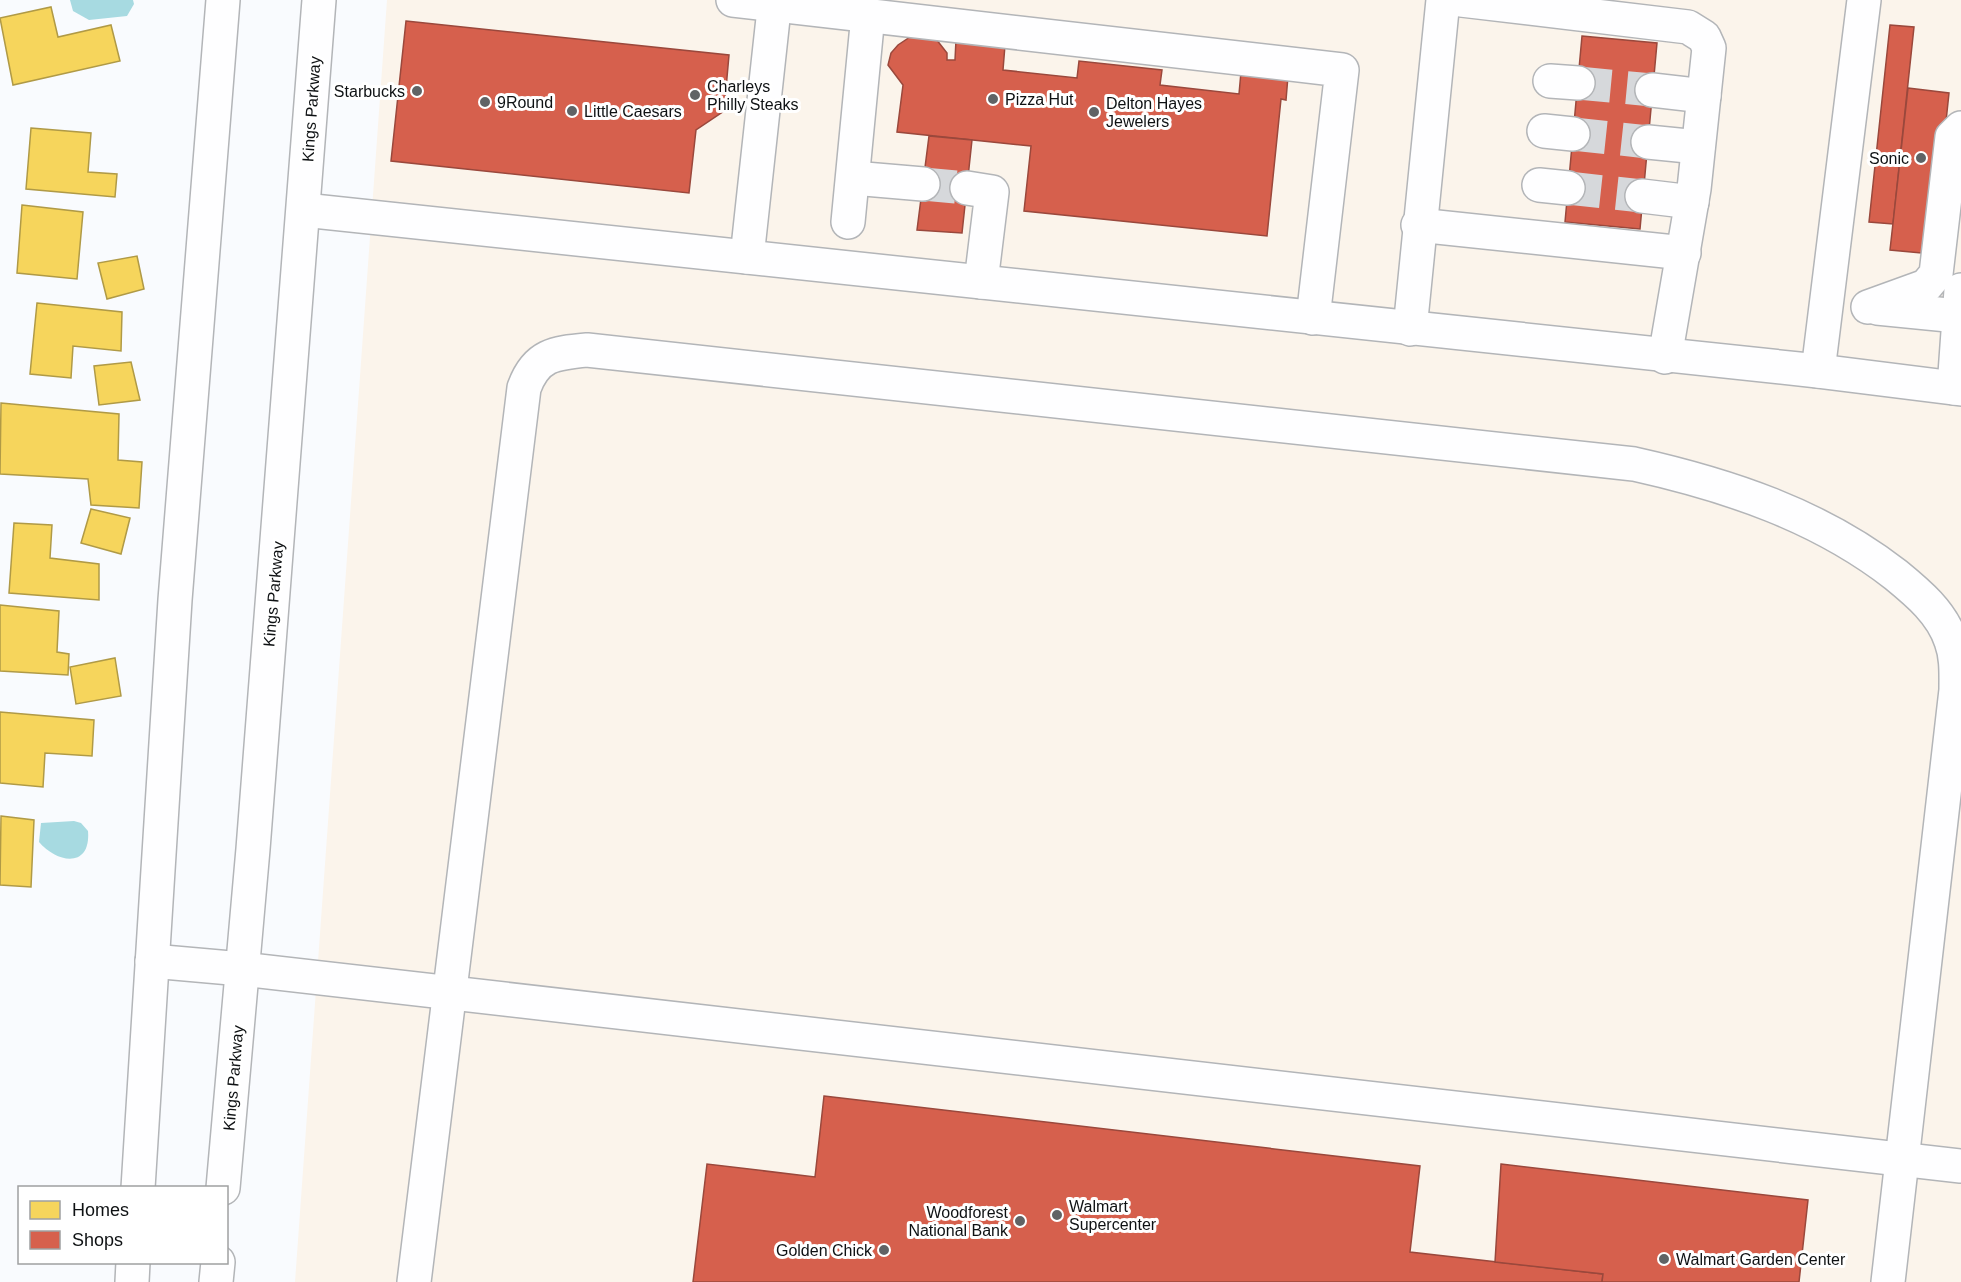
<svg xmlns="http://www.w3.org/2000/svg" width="1961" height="1282" font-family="Helvetica,sans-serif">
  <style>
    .commercial { fill: #fbf4eb }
    .water { fill: #a7dae1 }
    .homes { fill: #f6d55c; stroke: #b09a46; stroke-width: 1.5 }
    .shops { fill: #d6604d; stroke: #9a483c; stroke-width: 1.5 }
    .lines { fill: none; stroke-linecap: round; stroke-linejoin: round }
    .minor-tunnel { stroke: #d6d8db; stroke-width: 33; stroke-dasharray: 33 16; stroke-linecap: butt }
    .minor-casing { stroke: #b3b5b8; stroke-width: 36 }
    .minor { stroke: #fefeff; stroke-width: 33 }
    .poi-dot { fill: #606365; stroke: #fff; stroke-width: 2 }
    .labels { text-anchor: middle; stroke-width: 6; stroke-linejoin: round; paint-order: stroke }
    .poi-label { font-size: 16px; fill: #0e1113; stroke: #fff; text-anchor: start }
    .street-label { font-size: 16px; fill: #0e1113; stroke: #fff }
  </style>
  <rect width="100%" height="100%" fill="#f9fbfe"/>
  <polygon class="commercial" points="387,0 1961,0 1961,1282 295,1282"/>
  <g class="water">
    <polygon points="70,0 133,0 134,4 127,16 89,20 73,11"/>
    <path d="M 74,821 L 81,823 L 88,831 C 91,868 58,864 39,842 L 41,823 Z"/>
  </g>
  <g class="homes">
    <polygon points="51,7 58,37 111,25 120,61 13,85 0,18"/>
    <polygon points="31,128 91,133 88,172 117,174 115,197 26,189"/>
    <polygon points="22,205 83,212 77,279 17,273"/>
    <polygon points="137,256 144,289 107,299 98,263"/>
    <polygon points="37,303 122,312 121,351 73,346 71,378 30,374"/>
    <polygon points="131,362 140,400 99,405 94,366"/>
    <polygon points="1,403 119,414 118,460 142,462 139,508 91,505 88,479 0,474"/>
    <polygon points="91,509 130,518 121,554 81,543"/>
    <polygon points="14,523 52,525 50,558 99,564 99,600 9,593"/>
    <polygon points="0,605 59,611 57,652 69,654 68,675 0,671"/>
    <polygon points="115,658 121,696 76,704 70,667"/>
    <polygon points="0,712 94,720 92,756 45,753 43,787 0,783"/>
    <polygon points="1,816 34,820 31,887 0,885"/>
  </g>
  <g class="shops">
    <polygon points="406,21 729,55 724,111 696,130 689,193 391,161"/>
    <polygon points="1890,25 1914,27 1893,224 1869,222"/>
    <polygon points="913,35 936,39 947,53 947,60 955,60 956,40 1005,45 1003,70 1077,78 1079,61 1162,70 1160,85 1239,94 1241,72 1288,76 1286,100 1281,99 1267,236 1024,211 1031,146 897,132 903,85 888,65 891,53 898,45"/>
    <polygon points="1582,36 1657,43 1640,229 1565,222"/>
    <polygon points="1908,88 1949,93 1932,254 1890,250"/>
    <polygon points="929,136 972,140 962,233 917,230"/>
    <polygon points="824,1096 1420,1166 1410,1252 1603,1274 1602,1282 693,1282 707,1164 815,1177"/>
    <polygon points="1501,1164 1808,1200 1799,1282 1602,1282 1603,1274 1495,1262"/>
  </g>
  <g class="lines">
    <g class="minor-tunnel">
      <polyline points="1578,83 1652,90"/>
      <polyline points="1573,134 1648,142"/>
      <polyline points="923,184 967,188"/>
      <polyline points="1568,188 1642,196"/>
    </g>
    <g class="minor-casing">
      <g id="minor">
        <polyline points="733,0 1342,70 1313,318"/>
        <polyline points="1461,0 1688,27 1704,37 1709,48 1694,189 1665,357"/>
        <polyline points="1550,81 1578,83"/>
        <polyline points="1652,90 1704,96"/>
        <polyline points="1544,131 1573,134"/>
        <polyline points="1648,142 1698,147"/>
        <polyline points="853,178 923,184"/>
        <polyline points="1539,185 1568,188"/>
        <polyline points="967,188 992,192 981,282"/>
        <polyline points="1642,196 1692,202"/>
        <polyline points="304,210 1818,371 1961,389"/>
        <polyline points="848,222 868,15"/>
        <polyline points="1418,225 1684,253"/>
        <polyline points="747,257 775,0"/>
        <polyline points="1868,307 1926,286 1936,274 1952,137 1961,128"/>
        <polyline points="1877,308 1958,316"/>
        <polyline points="1410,329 1443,0"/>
        <polyline points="1818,371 1864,0"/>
        <polyline points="1954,388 1961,290"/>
        <polyline points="152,961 242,969 1961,1166"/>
        <polyline points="138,1188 175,600 223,0"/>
        <polyline points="223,1188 253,849 319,0"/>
        <polyline points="132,1282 133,1262"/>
        <polyline points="216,1282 218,1262"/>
        <path d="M 414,1282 L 524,388 C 536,355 554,353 587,350 L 1634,464 C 1728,485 1819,515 1896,575 C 1918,593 1942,613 1951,641 C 1957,657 1956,674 1956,690 L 1888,1282"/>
      </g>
    </g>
    <use href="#minor" class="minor"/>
  </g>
  <g class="poi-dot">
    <circle cx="417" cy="91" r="6"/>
    <circle cx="695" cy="95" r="6"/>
    <circle cx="993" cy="99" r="6"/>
    <circle cx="485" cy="102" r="6"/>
    <circle cx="572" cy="111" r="6"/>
    <circle cx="1094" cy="112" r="6"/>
    <circle cx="1921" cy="158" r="6"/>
    <circle cx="1057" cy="1215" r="6"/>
    <circle cx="1020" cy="1221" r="6"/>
    <circle cx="884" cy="1250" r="6"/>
    <circle cx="1664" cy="1259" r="6"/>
  </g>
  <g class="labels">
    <g class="poi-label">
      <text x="707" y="92">Charleys<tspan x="707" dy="18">Philly Steaks</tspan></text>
      <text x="405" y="97" text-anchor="end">Starbucks</text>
      <text x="1005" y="105">Pizza Hut</text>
      <text x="497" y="108">9Round</text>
      <text x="1106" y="109">Delton Hayes<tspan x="1106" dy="18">Jewelers</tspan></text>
      <text x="584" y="117">Little Caesars</text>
      <text x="1909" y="164" text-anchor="end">Sonic</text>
      <text x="1069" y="1212">Walmart<tspan x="1069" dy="18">Supercenter</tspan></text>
      <text x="1008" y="1218" text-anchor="end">Woodforest<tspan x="1008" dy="18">National Bank</tspan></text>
      <text x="872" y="1256" text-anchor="end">Golden Chick</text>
      <text x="1676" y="1265">Walmart Garden Center</text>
    </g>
    <g class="street-label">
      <text transform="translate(311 109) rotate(-86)" y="6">Kings Parkway</text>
      <text transform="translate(273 594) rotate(-85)" y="6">Kings Parkway</text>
      <text transform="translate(233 1078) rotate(-85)" y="6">Kings Parkway</text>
    </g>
  </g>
  <rect x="18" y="1186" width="210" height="78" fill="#ffffff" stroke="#9fa0a1" stroke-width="1.5"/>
  <rect x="30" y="1201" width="30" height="18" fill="#f6d55c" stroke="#9fa0a1" stroke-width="1.5"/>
  <text x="72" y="1216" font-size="18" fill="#0e1113">Homes</text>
  <rect x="30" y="1231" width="30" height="18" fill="#d6604d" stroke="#9fa0a1" stroke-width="1.5"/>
  <text x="72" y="1246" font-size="18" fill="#0e1113">Shops</text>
</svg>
